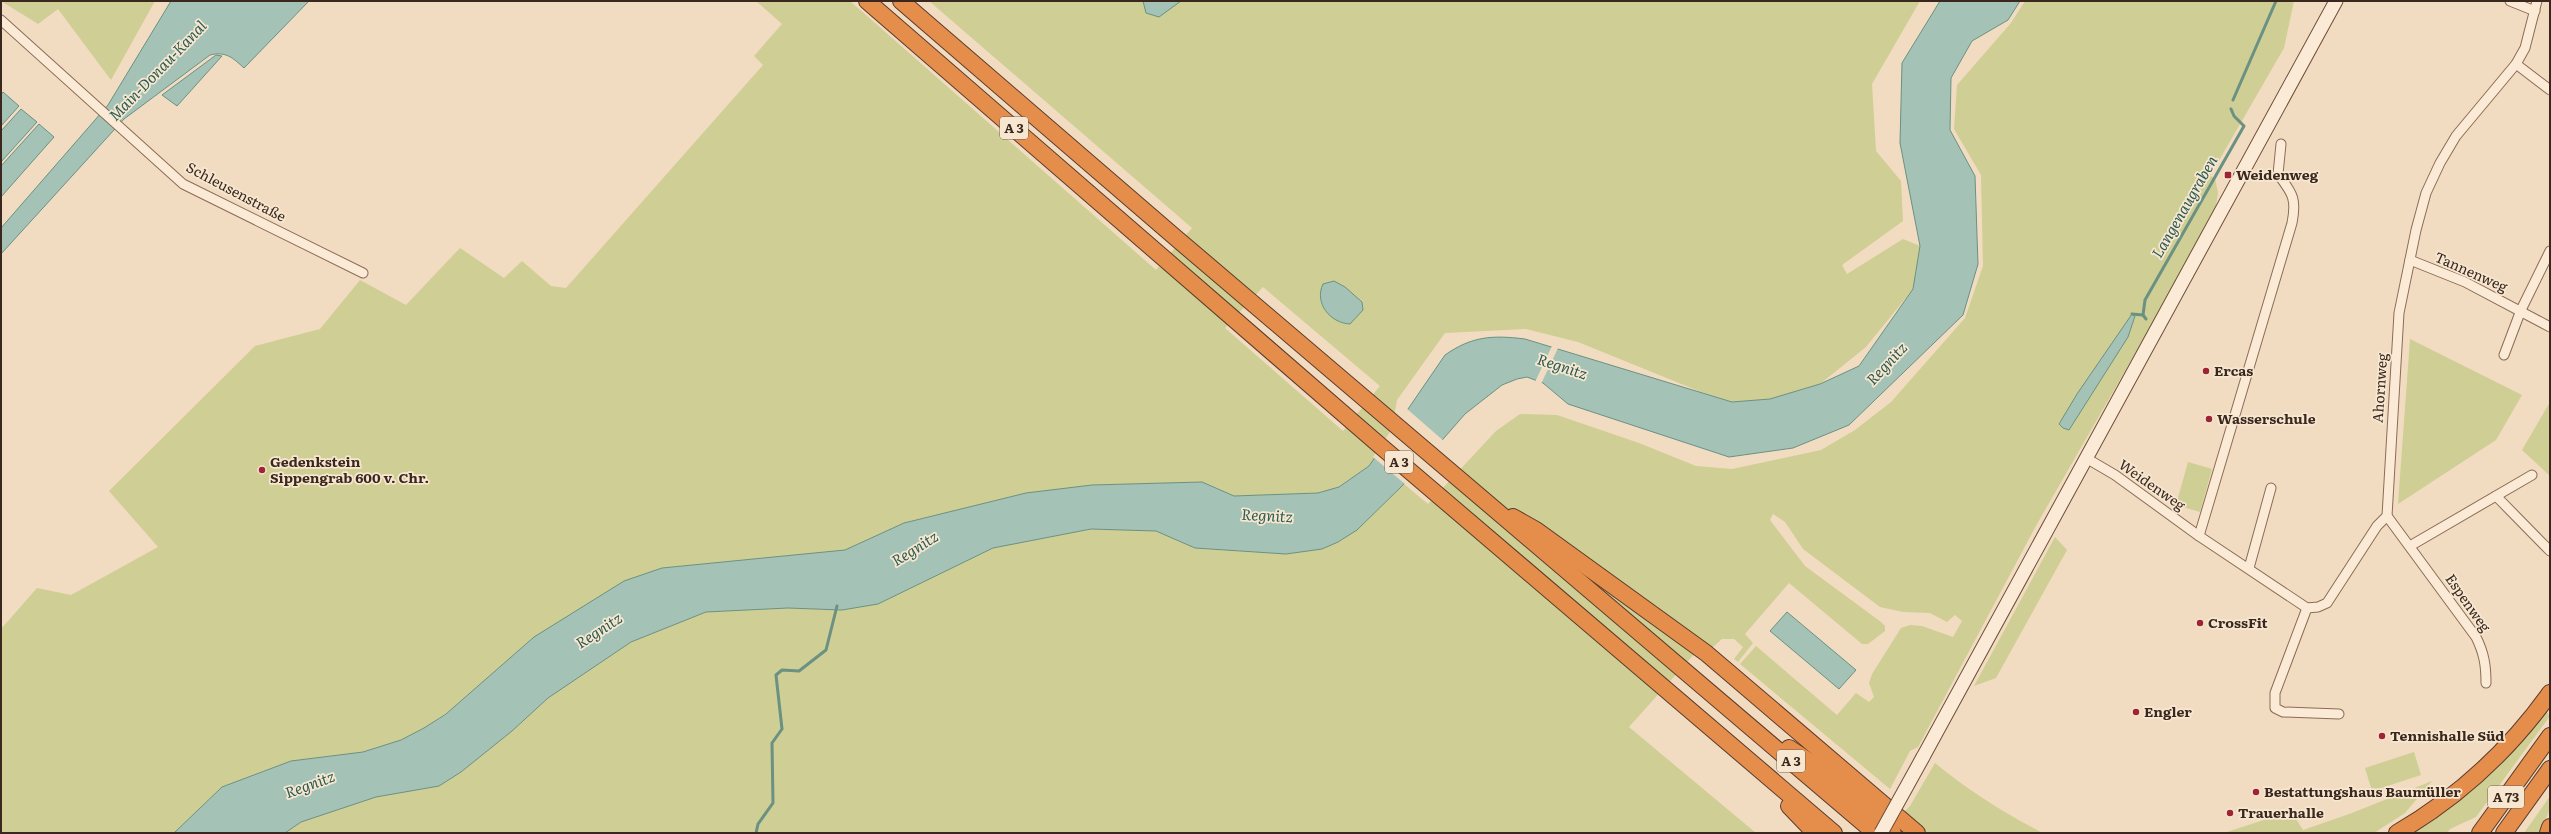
<svg xmlns="http://www.w3.org/2000/svg" width="2551" height="834" font-family="Literata,serif">
  <style>
    .green { fill: #cfce94; fill-rule: evenodd }
    .water { fill: #a4c3b6; stroke: #6a9182 }
    .pier { fill: #f1dcc1 }
    .lines { fill: none; stroke-linecap: round; stroke-linejoin: round }
    .stream { stroke: #6a9182; stroke-width: 3 }
    .street-casing { stroke: #8b6c57; stroke-width: 11 }
    .secondary-casing { stroke: #6d4d3b; stroke-width: 15 }
    .highway-casing { stroke: #593b2c; stroke-width: 18 }
    .street { stroke: #fbead5; stroke-width: 9 }
    .secondary { stroke: #fbead5; stroke-width: 13 }
    .highway { stroke: #e58e4c; stroke-width: 16 }
    .secondary-bridge-casing { stroke: #6d4d3b; stroke-width: 15; stroke-linecap: butt }
    .secondary-bridge { stroke: #fbead5; stroke-width: 13 }
    .poi-dot { fill: #9e2435; stroke: #f7e7d1; stroke-width: 1.5 }
    .labels { text-anchor: middle; stroke-width: 3.5; stroke-linejoin: round; paint-order: stroke }
    .shield { fill: #f7e7d1; stroke: #736153; stroke-width: 1 }
    .shield-label { font-size: 13px; font-weight: bold; fill: #3a271d }
    .poi-label { font-size: 14px; font-weight: bold; fill: #3a271d; stroke: #f7e7d1; text-anchor: start }
    .street-label { font-size: 14px; fill: #3a271d; stroke: #f7e7d1 }
    .water-label { font-size: 15px; font-style: italic; fill: #2b5b51; stroke: #f7e7d1 }
  </style>
  <rect width="100%" height="100%" fill="#f1dcc1"/>
  <g class="green">
    <polygon points="1,1 155,1 111,80 58,9 38,24"/>
    <path d="M 756,1 L 850,1 L 1156,270 L 1192,228 L 929,1 L 1920,1 L 1872,84 L 1876,151 L 1901,181 L 1903,221 L 1842,265 L 1847,274 L 1903,239 L 1920,246 L 1913,289 L 1866,347 L 1820,384 L 1770,399 L 1732,402 L 1701,392 L 1578,342 L 1526,329 L 1445,333 L 1397,400 L 1391,432 L 1369,466 L 1339,487 L 1318,493 L 1234,496 L 1202,482 L 1092,485 L 1026,493 L 904,523 L 845,550 L 662,568 L 424,728 L 401,740 L 363,752 L 291,761 L 222,787 L 174,833 L 1,833 L 1,629 L 37,588 L 71,595 L 158,547 L 109,491 L 255,346 L 320,329 L 360,280 L 406,305 L 460,248 L 504,278 L 522,261 L 551,286 L 566,288 L 763,65 L 754,56 L 782,24 ZM 1263,287 L 1380,386 L 1343,431 L 1225,328 Z"/>
    <polygon points="2025,1 2294,1 2284,48 2210,176 2215,178 2218,193 2216,206 2163,305 2037,524 1918,747 1910,751 1890,789 1740,664 1756,646 1837,715 1856,693 1869,702 1874,697 1869,683 1872,674 1901,628 1910,625 1922,626 1953,637 1962,621 1955,615 1947,622 1930,613 1903,612 1880,607 1803,549 1785,522 1773,514 1770,520 1805,566 1881,622 1885,626 1885,631 1868,644 1862,644 1789,583 1745,634 1753,643 1738,662 1734,659 1743,647 1734,639 1722,639 1712,648 1705,642 1629,727 1756,833 285,833 301,822 376,797 439,785 461,772 512,731 548,698 631,642 706,612 788,608 842,610 878,604 993,548 1091,529 1156,531 1195,548 1286,554 1357,530 1404,484 1428,504 1496,431 1520,414 1557,415 1639,443 1696,466 1732,469 1821,450 1855,430 1891,402 1965,318 1983,266 1981,175 1954,129 1957,85 2011,23"/>
    <polygon points="2410,339 2522,395 2496,440 2398,504"/>
    <polygon points="2550,402 2550,476 2522,450"/>
    <polygon points="2188,462 2212,469 2200,512 2176,505"/>
    <polygon points="2055,537 2067,550 1996,678 1974,686"/>
    <path d="M 2546,711 L 2550,716 L 2476,817 L 2450,829 L 2447,833 L 2412,833 C 2464,798 2507,760 2546,711 Z"/>
    <polygon points="2414,752 2421,775 2372,791 2365,768"/>
    <path d="M 1935,763 C 1969,791 2004,813 2043,833 L 1928,833 L 1903,813 L 1910,806 Z"/>
    <polygon points="2432,781 2405,813 2374,833 2224,833 2291,811 2303,830 2352,813"/>
    <polygon points="2550,796 2550,809 2540,833 2524,833"/>
  </g>
  <g class="water">
    <path d="M 171,1 L 309,1 L 244,68 C 233,58 226,51 210,55 L 124,119 L 1,254 L 1,228 L 108,105 Z"/>
    <polygon points="1143,1 1181,1 1159,17 1146,13"/>
    <path d="M 1940,1 L 2020,1 L 2008,20 L 1972,41 L 1951,78 L 1950,130 L 1975,176 L 1978,264 L 1963,315 L 1849,425 L 1793,448 L 1729,457 L 1568,404 L 1543,383 L 1527,377 L 1517,379 L 1502,385 L 1465,414 L 1402,486 L 1357,530 L 1338,542 L 1322,549 L 1286,554 L 1195,548 L 1156,531 L 1091,529 L 993,548 L 878,604 L 842,610 L 788,608 L 706,612 L 631,642 L 548,698 L 512,731 L 461,772 L 439,786 L 376,797 L 301,822 L 285,833 L 174,833 L 222,787 L 291,761 L 363,752 L 401,740 L 424,728 L 446,714 L 534,637 L 624,581 L 662,568 L 845,550 L 904,523 L 1026,493 L 1092,485 L 1202,482 L 1234,496 L 1318,493 L 1339,487 L 1369,466 L 1445,355 C 1472,336 1493,335 1525,339 L 1732,402 L 1770,399 L 1820,384 L 1859,366 L 1913,289 L 1920,246 L 1900,143 L 1902,63 Z"/>
    <polygon points="216,55 222,56 177,106 162,95"/>
    <polygon points="3,92 19,106 1,126 1,95"/>
    <polygon points="21,109 37,122 1,162 1,131"/>
    <polygon points="39,124 54,137 1,197 1,166"/>
    <path d="M 1334,281 L 1345,287 L 1362,302 L 1363,310 L 1350,324 C 1330,323 1314,303 1323,284 Z"/>
    <polygon points="2132,314 2135,316 2128,337 2069,430 2063,428 2059,424 2077,394"/>
    <polygon points="1787,612 1856,670 1839,689 1770,631"/>
  </g>
  <g class="pier">
    <polygon points="1552,346 1558,348 1541,384 1535,382"/>
    <polygon points="1406,408 1445,442 1406,485 1373,457"/>
  </g>
  <g class="lines">
    <g class="stream">
      <polyline points="2233,100 2276,1"/>
      <polyline points="2132,314 2143,315"/>
      <polyline points="2146,319 2143,315 2145,300 2244,126 2234,116 2231,109"/>
      <polyline points="756,833 758,824 773,803 772,743 782,729 776,675 782,670 799,671 826,650 837,606"/>
    </g>
    <g class="street-casing">
      <g id="street">
        <polyline points="2510,1 2535,11"/>
        <polyline points="1,20 183,184 363,273"/>
        <polyline points="2516,64 2550,90"/>
        <polyline points="2410,260 2465,282 2550,327"/>
        <polyline points="2504,355 2521,310 2550,251"/>
        <polyline points="2086,458 2115,475 2199,536 2307,608"/>
        <polyline points="2496,496 2550,551"/>
        <path d="M 2387,516 L 2476,637 C 2484,653 2486,665 2486,683"/>
        <path d="M 2199,536 L 2292,223 C 2297,198 2292,193 2278,174 L 2281,144"/>
        <polyline points="2410,546 2532,475"/>
        <polyline points="2249,568 2271,488"/>
        <polyline points="2307,608 2318,607 2327,603 2377,526 2387,516 2399,313 2416,230 2426,193 2440,163 2456,136 2516,64 2525,48 2537,1"/>
        <polyline points="2307,608 2275,693 2275,708 2283,712 2339,714"/>
      </g>
    </g>
    <g class="secondary-casing">
      <polyline id="secondary" points="1923,757 2336,1"/>
    </g>
    <g class="highway-casing">
      <g id="highway">
        <polyline points="867,1 1377,443 1834,833"/>
        <polyline points="901,1 1176,238 1875,833"/>
        <polyline points="1513,517 1536,530 1706,653 1917,833"/>
        <polyline points="1789,748 1819,768 1893,833"/>
        <polyline points="1789,806 1815,833"/>
        <path d="M 2397,833 C 2457,798 2510,749 2550,693"/>
        <polyline points="2480,833 2550,736"/>
        <polyline points="2504,833 2550,769"/>
        <polyline points="2548,833 2550,827"/>
      </g>
    </g>
    <use href="#street" class="street"/>
    <use href="#secondary" class="secondary"/>
    <use href="#highway" class="highway"/>
    <g class="secondary-bridge-casing">
      <polyline id="secondary-bridge" points="1881,833 1923,757"/>
    </g>
    <use href="#secondary-bridge" class="secondary-bridge"/>
  </g>
  <g class="poi-dot">
    <rect x="2224" y="171" width="8" height="8" rx="2"/>
    <circle cx="2206" cy="371" r="4"/>
    <circle cx="2209" cy="419" r="4"/>
    <circle cx="262" cy="470" r="4"/>
    <circle cx="2200" cy="623" r="4"/>
    <circle cx="2136" cy="712" r="4"/>
    <circle cx="2382" cy="736" r="4"/>
    <circle cx="2256" cy="792" r="4"/>
    <circle cx="2230" cy="813" r="4"/>
  </g>
  <g class="labels">
    <g class="shield">
      <rect x="1000" y="117" width="28" height="22" rx="3"/>
      <rect x="1385" y="451" width="28" height="22" rx="3"/>
      <rect x="1777" y="750" width="28" height="22" rx="3"/>
      <rect x="2488" y="786" width="36" height="22" rx="3"/>
    </g>
    <g class="shield-label">
      <text x="1014" y="133">A 3</text>
      <text x="1399" y="467">A 3</text>
      <text x="1791" y="766">A 3</text>
      <text x="2506" y="802">A 73</text>
    </g>
    <g class="poi-label">
      <text x="2236" y="180">Weidenweg</text>
      <text x="2214" y="376">Ercas</text>
      <text x="2217" y="424">Wasserschule</text>
      <text x="270" y="467">Gedenkstein<tspan x="270" dy="16">Sippengrab 600 v. Chr.</tspan></text>
      <text x="2208" y="628">CrossFit</text>
      <text x="2144" y="717">Engler</text>
      <text x="2390" y="741">Tennishalle Süd</text>
      <text x="2264" y="797">Bestattungshaus Baumüller</text>
      <text x="2238" y="818">Trauerhalle</text>
    </g>
    <g class="street-label">
      <text transform="translate(236 192) rotate(28)" y="5">Schleusenstraße</text>
      <text transform="translate(2471 272) rotate(24)" y="5">Tannenweg</text>
      <text transform="translate(2380 388) rotate(-86)" y="5">Ahornweg</text>
      <text transform="translate(2152 485) rotate(35)" y="5">Weidenweg</text>
      <text transform="translate(2468 603) rotate(55)" y="5">Espenweg</text>
    </g>
    <g class="water-label">
      <text transform="translate(158 71) rotate(-46)" y="5">Main-Donau-Kanal</text>
      <text transform="translate(2185 207) rotate(-60)" y="5">Langenaugraben</text>
      <text transform="translate(1887 364) rotate(-47)" y="5">Regnitz</text>
      <text transform="translate(1562 367) rotate(18)" y="5">Regnitz</text>
      <text transform="translate(1267 516) rotate(3)" y="5">Regnitz</text>
      <text transform="translate(915 549) rotate(-32)" y="5">Regnitz</text>
      <text transform="translate(599 631) rotate(-33)" y="5">Regnitz</text>
      <text transform="translate(310 785) rotate(-20)" y="5">Regnitz</text>
    </g>
  </g>
  <rect width="2551" height="834" fill="none" stroke="#3a271d" stroke-width="4"/>
</svg>
